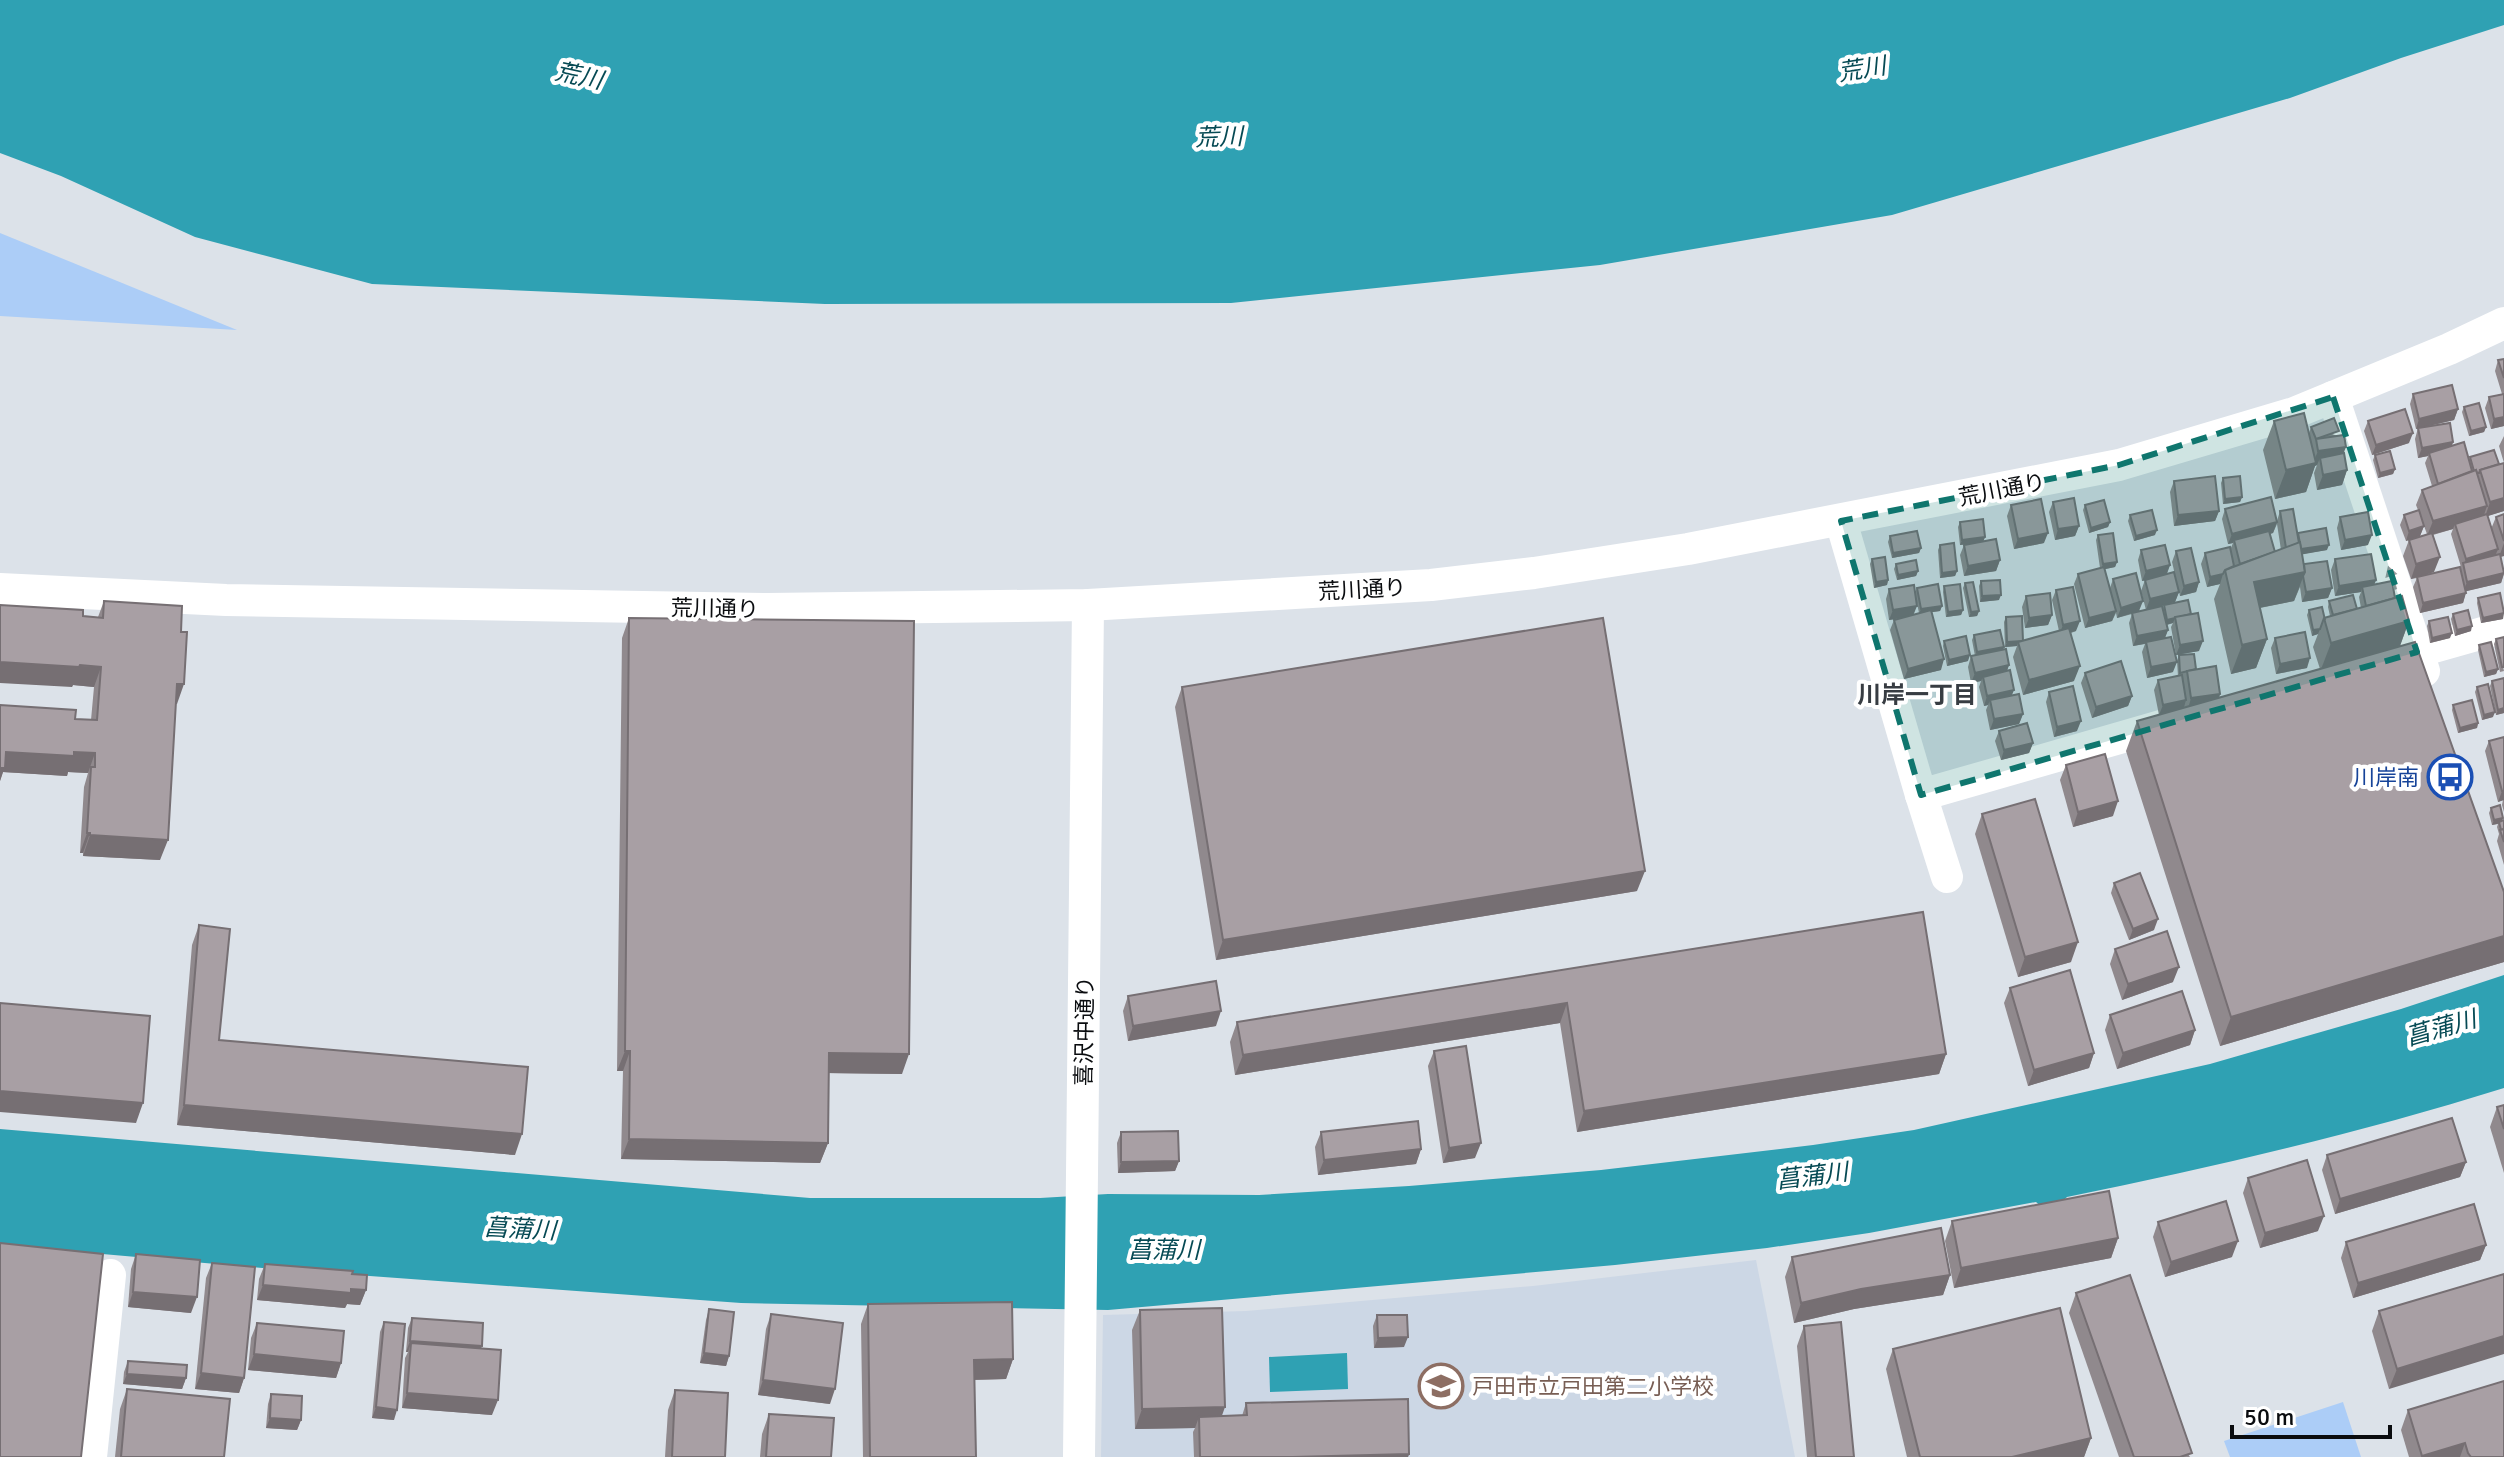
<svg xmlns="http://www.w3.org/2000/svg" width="2504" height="1457" font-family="Signika,'Noto Sans JP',sans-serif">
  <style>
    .built { fill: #ccd7e5 }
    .green { fill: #accdf7 }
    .water { fill: #2fa1b3 }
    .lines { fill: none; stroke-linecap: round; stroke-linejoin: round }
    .minor { stroke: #fff; stroke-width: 32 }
    .wall { fill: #90898d; fill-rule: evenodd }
    .shaded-wall { fill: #766f73 }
    .building { fill: #a89fa4; stroke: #766f73; stroke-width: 2 }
    .oneway { fill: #9d9e9f }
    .marked { fill: #0f766e; fill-opacity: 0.2; stroke: #0f766e; stroke-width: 6; stroke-dasharray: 16 10; stroke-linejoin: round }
    .labels { text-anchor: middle; stroke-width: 8; stroke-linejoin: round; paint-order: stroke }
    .street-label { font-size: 22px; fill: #0a0c0f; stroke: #fff }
    .transit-label { font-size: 22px; fill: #164399; stroke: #fff; text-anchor: end }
    .education-label { font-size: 22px; fill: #785e54; stroke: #fff; text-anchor: start }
    .water-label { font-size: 24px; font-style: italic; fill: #064a54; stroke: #fff }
    .neighbourhood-label { font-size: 24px; font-weight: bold; fill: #373c42; stroke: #fff }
  </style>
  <rect width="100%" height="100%" fill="#dce2e9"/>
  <polygon class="built" points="1756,1260 1795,1457 1101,1457 1103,1315 1246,1311 1533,1286"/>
  <g class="green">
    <polygon points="0,233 237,330 0,316"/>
    <polygon points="2343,1402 2361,1457 2230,1457 2224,1441"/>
  </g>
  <g class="water">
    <polygon points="0,0 2504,0 2504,25 2401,58 2290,98 1892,215 1600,265 1231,303 825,304 372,284 195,237 61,176 0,153"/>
    <path d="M 2504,975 L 2504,1088 C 2360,1133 2214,1167 2067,1197 L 2057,1207 L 2044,1209 L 2036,1202 L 1869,1233 L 1767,1248 L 1615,1265 L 1108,1310 L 741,1303 L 274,1269 L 0,1245 L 0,1129 L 810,1198 L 1040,1198 L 1108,1194 L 1259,1195 L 1409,1186 L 1601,1170 L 1813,1145 L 1914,1130 L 2210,1064 L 2401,1009 Z"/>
    <polygon points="1347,1353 1348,1389 1270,1392 1269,1357"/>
  </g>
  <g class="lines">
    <g class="minor">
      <polyline points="2333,397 2424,671"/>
      <polyline points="1841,521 1921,795 1947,877"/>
      <polyline points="0,589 226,600 768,609 1088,605 1431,585 1534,573 1688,549 2119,465 2294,413 2449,349 2504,323"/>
      <polyline points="2377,663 2504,627"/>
      <polyline points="1921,795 2175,722"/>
      <polyline points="91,1457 110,1275"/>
      <polyline points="1079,1457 1088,605"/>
    </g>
  </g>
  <g class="wall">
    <polygon points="2504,359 2504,426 2491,429 2485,408 2489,397 2502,394 2495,371 2498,360"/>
    <polygon points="2413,394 2458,409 2454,420 2416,429 2410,404"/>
    <polygon points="2464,407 2486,427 2484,432 2469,436 2462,412"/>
    <polygon points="2274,421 2309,433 2311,427 2338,436 2347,470 2342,485 2317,490 2314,473 2317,465 2315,466 2306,492 2275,499 2263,450"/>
    <polygon points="2368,421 2409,443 2372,455 2364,431"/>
    <path d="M 2418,428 L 2453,442 L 2452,446 L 2469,460 L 2470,457 L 2499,464 L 2504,463 L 2499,446 L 2504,436 L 2504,511 L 2487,516 L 2491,529 L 2496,517 L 2504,514 L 2504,556 L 2500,557 L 2504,574 L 2501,583 L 2466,591 L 2463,603 L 2420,613 L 2413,587 L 2417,578 L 2411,579 L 2403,556 L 2409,540 L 2427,534 L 2424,526 L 2420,536 L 2406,541 L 2400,525 L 2404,515 L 2418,510 L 2416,505 L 2422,490 L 2432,486 L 2425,463 L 2428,456 L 2418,458 L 2415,439 ZM 2453,529 L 2451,534 L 2461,567 L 2460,569 L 2425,575 L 2434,572 L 2433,535 Z"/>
    <polygon points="2375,455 2395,469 2393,474 2378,478 2373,460"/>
    <polygon points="2223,478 2242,497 2240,502 2223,504 2221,483"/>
    <polygon points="2174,481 2219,511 2215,521 2174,526 2170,492"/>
    <polygon points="2053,502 2079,526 2075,536 2055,540 2049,512"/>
    <polygon points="2011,505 2044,543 2014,549 2007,516"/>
    <polygon points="2085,505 2110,522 2108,527 2089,533 2083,510"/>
    <path d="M 2225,509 L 2277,521 L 2280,511 L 2297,535 L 2327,550 L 2302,554 L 2304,564 L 2332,588 L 2328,598 L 2302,602 L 2300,587 L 2294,601 L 2260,608 L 2267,639 L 2256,668 L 2231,674 L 2214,599 L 2220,584 L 2207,587 L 2201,564 L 2205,553 L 2230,550 L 2233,543 L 2228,544 L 2222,519 ZM 2277,524 L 2281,550 L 2275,552 L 2270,534 L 2273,533 Z"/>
    <polygon points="2130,515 2155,535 2134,541 2128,521"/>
    <polygon points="2340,517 2368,545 2341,550 2337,528"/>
    <polygon points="1960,522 1985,537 1983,542 2000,560 1996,571 1964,576 1960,555 1964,545 1968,544 1960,545 1958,527"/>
    <polygon points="2098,535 2117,562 2115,567 2105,569 2110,588 2113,579 2140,611 2163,608 2164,605 2188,600 2199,651 2176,655 2171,627 2173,623 2167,625 2168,630 2165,638 2173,672 2147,678 2142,652 2145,644 2133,646 2129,623 2132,614 2117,618 2116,613 2112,621 2085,628 2074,584 2078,574 2100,568 2096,540"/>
    <polygon points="1890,536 1921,548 1919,553 1892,558 1888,542"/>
    <polygon points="1940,545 1957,571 1955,576 1940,578 1938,550"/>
    <polygon points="2141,550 2170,565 2167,574 2179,592 2175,602 2146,610 2141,591 2145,580 2147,580 2142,581 2138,560"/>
    <polygon points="2176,551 2199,582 2196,592 2180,596 2172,562"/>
    <polygon points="1872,559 1888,580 1887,585 1874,588 1870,564"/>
    <polygon points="2335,559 2376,580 2374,585 2395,598 2409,621 2400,646 2504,892 2504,962 2220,1046 2126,751 2137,721 2159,715 2154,690 2158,680 2178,676 2177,661 2179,655 2196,669 2220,694 2219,698 2320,669 2313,647 2318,634 2312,636 2307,615 2309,610 2324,618 2330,616 2328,607 2329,601 2357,609 2361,608 2359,597 2361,592 2335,596 2331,570"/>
    <polygon points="1896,564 1918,571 1916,576 1897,580 1894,569"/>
    <polygon points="1981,581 1999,600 1980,602 1979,586"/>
    <polygon points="1965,583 1979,611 1977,616 1969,617 1963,588"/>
    <polygon points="1944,586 1963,610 1961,615 1946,617 1943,592"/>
    <polygon points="1917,588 1942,606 1940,611 1932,612 1941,670 1904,679 1890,630 1894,620 1900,618 1889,620 1886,599 1889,589 1914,615 1919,613 1915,593"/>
    <polygon points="2056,590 2076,631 2071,633 2074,681 2023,695 2013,657 2017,646 2005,647 2004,622 2006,617 2023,641 2059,631 2052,600"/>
    <polygon points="2026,596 2052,615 2048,625 2025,628 2022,607"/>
    <polygon points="2478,598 2503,619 2481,623 2477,603"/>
    <polygon points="104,601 177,704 176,704 160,860 83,856 83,853 80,853 84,787 88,773 68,772 67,776 3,772 0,781 0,705 75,719 91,720 94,687 73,685 72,687 83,616 98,617"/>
    <polygon points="2453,614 2471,631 2455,636 2451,619"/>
    <polygon points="629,618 902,1074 829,1073 828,1143 820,1163 621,1159 623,1071 617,1071 622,638"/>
    <polygon points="2429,621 2450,638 2430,643 2427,626"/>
    <polygon points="1974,635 2004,647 2003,650 2009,665 2007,671 2012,695 2023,714 2019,724 1990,730 1986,710 1988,705 1984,706 1979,687 1981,681 1971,683 1968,667 1971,656 1975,656 1972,640"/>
    <polygon points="2275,638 2307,668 2276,674 2271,648"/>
    <polygon points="2496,639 2504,671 2500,672 2494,644"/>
    <polygon points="1944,641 1968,661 1947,666 1943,646"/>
    <polygon points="2479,645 2498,669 2496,674 2484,677 2478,650"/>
    <polygon points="2085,673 2132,696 2128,706 2092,718 2081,683"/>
    <polygon points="2492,681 2504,713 2496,715 2490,686"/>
    <polygon points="1182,687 1637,891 1216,960 1175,707"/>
    <polygon points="2477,687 2493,717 2482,720 2475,692"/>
    <polygon points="2049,692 2077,731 2054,737 2046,702"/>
    <polygon points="2453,705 2478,723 2477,728 2458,733 2452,710"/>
    <polygon points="1999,731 2033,743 2029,753 2001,760 1995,741"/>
    <polygon points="2504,737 2504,812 2502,805 2503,800 2498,802 2485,751 2489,741"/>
    <polygon points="2066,765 2113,816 2073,827 2060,780"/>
    <polygon points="2491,808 2503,818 2502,821 2504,820 2504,865 2497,841 2499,834 2497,827 2498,824 2492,825 2489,813"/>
    <polygon points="1982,814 2071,962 2018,977 1975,834"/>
    <polygon points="2114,883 2154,930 2129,940 2111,893"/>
    <polygon points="1923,912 1946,1054 1939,1074 1577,1132 1560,1023 1235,1075 1230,1042 1237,1022"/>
    <polygon points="199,925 219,1040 515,1155 177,1125 192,945"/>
    <polygon points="2115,949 2173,982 2122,1000 2110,964"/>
    <polygon points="2010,988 2094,1053 2089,1068 2028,1086 2004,1003"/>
    <polygon points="1128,996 1216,1026 1128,1041 1123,1011"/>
    <polygon points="2110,1015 2195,1030 2190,1045 2117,1069 2105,1030"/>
    <polygon points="1434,1051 1475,1158 1443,1163 1428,1066"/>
    <polygon points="2504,1105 2504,1173 2490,1127 2497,1107"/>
    <polygon points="1121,1132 1179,1161 1175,1171 1118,1173 1117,1143"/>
    <polygon points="1321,1132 1421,1149 1416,1164 1318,1175 1315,1147"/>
    <polygon points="2327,1155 2466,1162 2460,1177 2335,1214 2322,1170"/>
    <polygon points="2248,1178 2318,1231 2260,1248 2243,1193"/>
    <polygon points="1952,1221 2118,1238 2111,1258 1954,1288 1945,1241"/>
    <polygon points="2158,1222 2232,1257 2165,1277 2153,1237"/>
    <polygon points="2346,1242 2486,1245 2480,1260 2353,1298 2341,1258"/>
    <polygon points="136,1254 191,1313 128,1307 131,1269"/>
    <polygon points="1792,1257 1950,1275 1943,1295 1854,1309 1794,1323 1785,1277"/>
    <polygon points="212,1263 244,1378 239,1393 195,1389 206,1278"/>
    <polygon points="265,1264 352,1274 366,1290 360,1305 347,1304 345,1308 257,1300 259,1279"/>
    <polygon points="2504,1274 2389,1389 2372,1331 2379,1311"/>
    <polygon points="2076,1293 2190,1457 2119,1457 2069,1313"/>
    <polygon points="868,1304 1013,1359 1006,1379 974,1380 976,1457 863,1457 861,1324"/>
    <polygon points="709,1309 729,1356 726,1366 700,1363 706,1320"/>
    <polygon points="1140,1310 1222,1416 1242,1416 1246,1403 1409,1454 1408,1457 1194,1457 1193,1432 1195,1428 1135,1429 1132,1330"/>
    <polygon points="771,1314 830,1404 758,1395 766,1329"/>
    <polygon points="1377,1315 1404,1347 1374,1348 1373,1326"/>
    <polygon points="412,1318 481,1348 492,1415 402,1408 405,1358 408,1352 406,1352 408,1328"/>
    <polygon points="384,1322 394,1420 372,1418 380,1332"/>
    <polygon points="257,1323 341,1363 336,1378 248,1370 251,1338"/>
    <polygon points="1804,1326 1854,1457 1807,1457 1797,1346"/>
    <polygon points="1893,1349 2091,1438 2084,1457 1907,1457 1886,1369"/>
    <polygon points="128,1361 186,1378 182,1389 123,1384 124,1372"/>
    <polygon points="127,1389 224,1457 115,1457 120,1409"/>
    <polygon points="675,1390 725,1457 665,1457 668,1410"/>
    <polygon points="271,1394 301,1420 297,1430 266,1428 268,1404"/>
    <polygon points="2408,1410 2504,1457 2409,1457 2401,1430"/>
    <polygon points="769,1414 831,1457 760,1457 762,1434"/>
  </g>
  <g class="shaded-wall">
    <polygon points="2458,409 2454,420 2416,429 2419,419"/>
    <polygon points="2504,417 2504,426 2491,429 2494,419"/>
    <polygon points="2486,427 2484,432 2469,436 2471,431"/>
    <polygon points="2413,433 2409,443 2372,455 2376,445"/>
    <polygon points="2453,442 2449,453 2429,453 2428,456 2418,458 2422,448"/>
    <polygon points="2346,447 2340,462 2320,458 2317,465 2315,466 2306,492 2275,499 2286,470 2313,463 2318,451"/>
    <polygon points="2395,469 2393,474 2378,478 2380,473"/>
    <polygon points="2347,470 2342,485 2317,490 2323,475"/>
    <polygon points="2242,497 2240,502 2223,504 2225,499"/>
    <polygon points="2504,498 2504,511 2485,517 2490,502"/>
    <polygon points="2487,506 2482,521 2455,524 2453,529 2427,536 2433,521"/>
    <polygon points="2219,511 2215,521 2174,526 2178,515"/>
    <polygon points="2110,522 2108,527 2089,533 2091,528"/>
    <polygon points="2277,522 2273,533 2234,543 2234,540 2233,543 2228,544 2232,534"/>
    <polygon points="2079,526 2075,536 2055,540 2058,529"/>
    <polygon points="2424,526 2420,536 2406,541 2409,531"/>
    <polygon points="2157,530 2155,535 2134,541 2136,536"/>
    <polygon points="2048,533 2044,543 2014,549 2018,539"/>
    <polygon points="2372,535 2368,545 2341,550 2345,540"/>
    <polygon points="1985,537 1983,542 1960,545 1962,540"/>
    <polygon points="2504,543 2504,556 2499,557"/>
    <polygon points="2329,545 2327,550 2299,555 2301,549"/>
    <polygon points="1921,548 1919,553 1892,558 1893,553"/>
    <polygon points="2498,549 2494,559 2463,566 2466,559"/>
    <polygon points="2440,557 2434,572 2411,579 2416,564"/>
    <polygon points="2000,560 1996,571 1964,576 1968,566"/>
    <polygon points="2117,562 2115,567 2101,570 2103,564"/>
    <polygon points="2170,565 2166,575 2142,581 2146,571"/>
    <polygon points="1918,571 1916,576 1897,580 1898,575"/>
    <polygon points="1957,571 1955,576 1940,578 1942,573"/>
    <polygon points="2305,572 2294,601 2243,611 2254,582"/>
    <polygon points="2504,573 2501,583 2463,592 2467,582"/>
    <polygon points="2223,574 2220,584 2207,587 2210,577"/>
    <polygon points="1888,580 1887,585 1874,588 1876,582"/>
    <polygon points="2376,580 2372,590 2362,587 2361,592 2335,596 2339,586"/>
    <polygon points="2199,582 2196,592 2180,596 2184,586"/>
    <polygon points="2332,588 2328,598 2302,602 2306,592"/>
    <polygon points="2179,592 2175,602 2146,610 2150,599"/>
    <polygon points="2466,593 2463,603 2420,613 2423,603"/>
    <polygon points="2001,595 1999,600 1980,602 1982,596"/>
    <polygon points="2143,601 2139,611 2117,618 2121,608"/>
    <polygon points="1917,606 1913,616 1889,620 1893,610"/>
    <polygon points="1942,606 1940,611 1919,614 1921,609"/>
    <polygon points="1963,610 1961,615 1946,617 1948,612"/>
    <polygon points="1979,611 1977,616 1969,617 1971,612"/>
    <polygon points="2116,611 2112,621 2085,628 2089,618"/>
    <polygon points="2504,613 2503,619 2481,623 2483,618"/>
    <polygon points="2052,615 2048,625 2025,628 2029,618"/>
    <polygon points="2175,618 2173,623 2165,625 2167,620"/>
    <polygon points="2080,621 2076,631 2059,635 2063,625"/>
    <polygon points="2409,621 2398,651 2320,672 2331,643"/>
    <polygon points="2472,626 2471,631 2455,636 2457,630"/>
    <polygon points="2320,629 2318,634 2312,636 2313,630"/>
    <polygon points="2168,630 2164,640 2133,646 2137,636"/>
    <polygon points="2452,633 2450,638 2430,643 2432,638"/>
    <polygon points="2267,639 2256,668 2231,674 2242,645"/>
    <polygon points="2023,641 2018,642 2017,646 2005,647 2007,642"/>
    <polygon points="2203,641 2199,651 2176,655 2180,645"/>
    <polygon points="2004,647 2002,652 1975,657 1977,652"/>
    <polygon points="1970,655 1968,661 1947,666 1949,660"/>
    <polygon points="2310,658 2307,668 2276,674 2280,664"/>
    <polygon points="1944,659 1941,670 1904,679 1908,669"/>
    <polygon points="0,662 101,667 94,687 73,685 72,687 0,683"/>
    <polygon points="2177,662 2173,672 2147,678 2151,667"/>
    <polygon points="2009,665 2005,676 1983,677 1981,681 1971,683 1975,673"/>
    <polygon points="2080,666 2074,681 2023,695 2029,680"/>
    <polygon points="2498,669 2496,674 2484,677 2486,672"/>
    <polygon points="177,684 184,684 177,704 170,704"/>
    <polygon points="2014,690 2010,700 1990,700 1988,705 1984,706 1987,696"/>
    <polygon points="2220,694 2217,704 2188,709 2191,698"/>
    <polygon points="2132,696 2128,706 2092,718 2096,707"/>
    <polygon points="2186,700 2183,711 2159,715 2163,705"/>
    <polygon points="2504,708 2504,713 2496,715 2498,710"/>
    <polygon points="2495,712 2493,717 2482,720 2484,715"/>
    <polygon points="2023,714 2019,724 1990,730 1994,719"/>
    <polygon points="2081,721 2077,731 2054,737 2057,727"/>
    <polygon points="2478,723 2477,728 2458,733 2460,728"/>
    <polygon points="2033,743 2029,753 2001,760 2004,750"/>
    <polygon points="6,752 74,752 95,753 88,773 68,772 67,776 3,772 0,781 0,768"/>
    <polygon points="2502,791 2504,791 2504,800 2498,802"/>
    <polygon points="2118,801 2113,816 2073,827 2078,812"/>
    <polygon points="2503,818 2501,823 2492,825 2494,820"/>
    <polygon points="87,833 90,833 83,853 80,853"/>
    <polygon points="90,835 168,840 160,860 83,856"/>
    <polygon points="1645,871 1637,891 1216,960 1223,940"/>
    <polygon points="2158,919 2154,930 2129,940 2133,929"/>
    <polygon points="2504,936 2504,962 2220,1046 2231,1017"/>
    <polygon points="2078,942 2071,962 2018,977 2025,957"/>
    <polygon points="2179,967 2173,982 2122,1000 2128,984"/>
    <polygon points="1567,1003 1560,1023 1235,1075 1243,1055"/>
    <polygon points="1221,1011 1216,1026 1128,1041 1133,1026"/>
    <polygon points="2195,1030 2190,1045 2117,1069 2123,1053"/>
    <polygon points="625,1051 630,1051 623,1071 617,1071"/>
    <polygon points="829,1053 909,1054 902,1074 822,1073"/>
    <polygon points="2094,1053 2089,1068 2028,1086 2034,1070"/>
    <polygon points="1946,1054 1939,1074 1577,1132 1584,1111"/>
    <polygon points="0,1091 143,1103 136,1123 0,1112"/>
    <polygon points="184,1105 522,1134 515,1155 177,1125"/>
    <polygon points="629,1139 828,1143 820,1163 621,1159"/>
    <polygon points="1481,1143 1475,1158 1443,1163 1449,1148"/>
    <polygon points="1421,1149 1416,1164 1318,1175 1324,1160"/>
    <polygon points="1179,1161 1175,1171 1118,1173 1121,1162"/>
    <polygon points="2466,1162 2460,1177 2335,1214 2340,1199"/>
    <polygon points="2324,1216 2318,1231 2260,1248 2265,1233"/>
    <polygon points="2118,1238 2111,1258 1954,1288 1961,1268"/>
    <polygon points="2238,1241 2232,1257 2165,1277 2171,1262"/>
    <polygon points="2486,1245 2480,1260 2353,1298 2358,1283"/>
    <polygon points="1950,1275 1943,1295 1854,1309 1794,1323 1801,1303 1861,1289"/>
    <polygon points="263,1285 351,1289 366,1290 360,1305 347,1304 345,1308 257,1300"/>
    <polygon points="133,1292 197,1297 191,1313 128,1307"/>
    <polygon points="2504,1336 2504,1354 2389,1389 2397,1369"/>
    <polygon points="1408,1337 1404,1347 1374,1348 1378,1338"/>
    <polygon points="410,1341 482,1346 478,1357 411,1343 408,1352 406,1352"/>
    <polygon points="704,1353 729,1356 726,1366 700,1363"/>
    <polygon points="254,1354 341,1363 336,1378 248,1370"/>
    <polygon points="1013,1359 1006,1379 966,1380 974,1360"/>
    <polygon points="201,1373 244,1378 239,1393 195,1389"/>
    <polygon points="127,1374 186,1378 182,1389 123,1384"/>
    <polygon points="763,1380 835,1389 830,1404 758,1395"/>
    <polygon points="407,1393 498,1400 492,1415 402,1408"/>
    <polygon points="376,1407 397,1410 394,1420 372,1418"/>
    <polygon points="1225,1407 1218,1427 1199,1417 1195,1428 1135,1429 1142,1409"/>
    <polygon points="270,1418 301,1420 297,1430 266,1428"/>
    <polygon points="2091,1438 2084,1457 2012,1457"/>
    <polygon points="2465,1443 2460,1457 2422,1457 2422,1456"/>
    <polygon points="1409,1454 1408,1457 1293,1457"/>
  </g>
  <g class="building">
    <polygon points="2504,359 2504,378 2498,360"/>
    <polygon points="2452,385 2458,409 2419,419 2413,394"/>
    <polygon points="2504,394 2504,417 2494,419 2489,397"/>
    <polygon points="2479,403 2486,427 2471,431 2464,407"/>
    <polygon points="2405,409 2413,433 2376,445 2368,421"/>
    <polygon points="2304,413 2316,463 2286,470 2274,421"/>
    <polygon points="2334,418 2339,431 2316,439 2311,427"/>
    <polygon points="2450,423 2453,442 2422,448 2418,428"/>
    <polygon points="2344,435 2346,447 2318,451 2316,439"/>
    <polygon points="2464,442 2472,471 2438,484 2429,453"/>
    <polygon points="2494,450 2499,464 2480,470 2479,473 2477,473 2476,470 2474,471 2470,457"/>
    <polygon points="2390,451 2395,469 2380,473 2375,455"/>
    <polygon points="2344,453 2347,470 2323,475 2320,458"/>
    <polygon points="2504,463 2504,498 2490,502 2480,470"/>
    <polygon points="2476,470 2487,506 2433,521 2422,490"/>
    <polygon points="2215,476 2219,511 2178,515 2174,481"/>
    <polygon points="2240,476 2242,497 2225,499 2223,478"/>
    <polygon points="2271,497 2277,522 2232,534 2225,509"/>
    <polygon points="2074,498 2079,526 2058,529 2053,502"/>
    <polygon points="2041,499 2048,533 2018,539 2011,505"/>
    <polygon points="2104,500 2110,522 2091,528 2085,505"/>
    <polygon points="2293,509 2299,543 2286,548 2280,511"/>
    <polygon points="2152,510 2157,530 2136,536 2130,515"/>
    <polygon points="2419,510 2424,526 2409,531 2404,515"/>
    <polygon points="2368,512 2372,535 2345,540 2340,517"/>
    <polygon points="2487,514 2498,549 2466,559 2455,524"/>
    <polygon points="2504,514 2504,541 2496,517"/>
    <polygon points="1983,519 1985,537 1962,540 1960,522"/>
    <polygon points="2326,528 2329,545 2301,549 2298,533"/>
    <polygon points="1917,531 1921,548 1893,553 1890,536"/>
    <polygon points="2269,531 2275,552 2240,564 2234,540"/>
    <polygon points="2113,533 2117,562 2103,564 2098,535"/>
    <polygon points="2432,533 2440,557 2416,564 2409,540"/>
    <polygon points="1996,539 2000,560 1968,566 1964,545"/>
    <polygon points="2300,542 2305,572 2254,582 2267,639 2242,645 2225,570"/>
    <polygon points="1954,543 1957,571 1942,573 1940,545"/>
    <polygon points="2165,545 2170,565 2146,571 2141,550"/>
    <polygon points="2230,547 2234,566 2225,570 2223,574 2210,577 2205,553"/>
    <polygon points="2191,548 2199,582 2184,586 2176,551"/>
    <polygon points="2371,554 2376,580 2339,586 2335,559"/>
    <polygon points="2500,554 2504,573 2467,582 2463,563"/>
    <polygon points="1885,557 1888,580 1876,582 1872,559"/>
    <polygon points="1916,560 1918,571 1898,575 1896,564"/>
    <polygon points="2327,561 2332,588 2306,592 2303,576 2305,572 2304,564"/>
    <polygon points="2104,567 2116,611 2089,618 2078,574"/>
    <polygon points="2460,567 2466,593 2423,603 2417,577"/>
    <polygon points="2174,572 2179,592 2150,599 2145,580"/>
    <polygon points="2136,573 2143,601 2121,608 2113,579"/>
    <polygon points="2000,580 2001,595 1982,596 1981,581"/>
    <polygon points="2392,581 2395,598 2366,606 2362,587"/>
    <polygon points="1973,582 1979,611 1971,612 1965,583"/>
    <polygon points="1938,584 1942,606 1921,609 1917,588"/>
    <polygon points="1960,584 1963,610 1948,612 1944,586"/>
    <polygon points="1914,585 1917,606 1893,610 1889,589"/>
    <polygon points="2073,587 2080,621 2063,625 2056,590"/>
    <polygon points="2050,593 2052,615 2029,618 2026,596"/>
    <polygon points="2500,593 2504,613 2483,618 2478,598"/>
    <polygon points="2353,595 2357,609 2333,615 2329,601"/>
    <polygon points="2402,596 2409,621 2331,643 2324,618"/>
    <polygon points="2188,600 2191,614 2167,620 2164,605"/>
    <polygon points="104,601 182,606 181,632 187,632 184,684 177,684 168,840 90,835 90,833 87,833 91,767 95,767 95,753 74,752 74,756 6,752 5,768 0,768 0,705 76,710 75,719 97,720 101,667 80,665 79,667 0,662 0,605 83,610 83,616 103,618"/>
    <polygon points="2162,606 2168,630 2137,636 2132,613"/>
    <polygon points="2322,607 2325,620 2324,618 2320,629 2313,630 2309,610"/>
    <polygon points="1931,610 1944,659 1908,669 1894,620"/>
    <polygon points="2468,610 2472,626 2457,630 2453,614"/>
    <polygon points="2198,613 2203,641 2180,645 2175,617"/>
    <polygon points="2022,616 2023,641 2007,642 2006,617"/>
    <polygon points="2448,617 2452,633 2432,638 2429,621"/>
    <polygon points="629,618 914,621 909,1054 829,1053 828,1143 629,1139 630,1051 625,1051"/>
    <polygon points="1603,618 1645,871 1223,940 1182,687"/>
    <polygon points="2069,628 2080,666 2029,680 2018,642"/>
    <polygon points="2000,630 2004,647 1977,652 1974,635"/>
    <polygon points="2305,632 2310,658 2280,664 2275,638"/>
    <polygon points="1966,636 1970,655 1949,660 1944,641"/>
    <polygon points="2171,637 2177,662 2151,667 2146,642"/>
    <polygon points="2504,637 2504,667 2502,667 2496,639"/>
    <polygon points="2415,642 2504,892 2504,936 2231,1017 2137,721"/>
    <polygon points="2491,642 2498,669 2486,672 2479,645"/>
    <polygon points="2006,649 2009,665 1975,673 1971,656"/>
    <polygon points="2194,654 2196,669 2180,673 2179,655"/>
    <polygon points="2121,661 2132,696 2096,707 2085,673"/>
    <polygon points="2216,666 2220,694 2191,698 2187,671"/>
    <polygon points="2010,670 2014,690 1987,696 1983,677"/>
    <polygon points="2182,675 2186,700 2163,705 2158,680"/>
    <polygon points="2504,678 2504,708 2498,710 2492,681"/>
    <polygon points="2488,684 2495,712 2484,715 2477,687"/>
    <polygon points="2073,686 2081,721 2057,727 2049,692"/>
    <polygon points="2019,694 2023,714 1994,719 1990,700"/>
    <polygon points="2472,700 2478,723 2460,728 2453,705"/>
    <polygon points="2027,723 2033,743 2004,750 1999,731"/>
    <polygon points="2504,737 2504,791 2502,791 2489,741"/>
    <polygon points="2105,754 2118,801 2078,812 2066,765"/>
    <polygon points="2035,799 2078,942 2025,957 1982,814"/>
    <polygon points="2500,805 2503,818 2494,820 2491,808"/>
    <polygon points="2504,820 2504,829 2501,830 2499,822"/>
    <polygon points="2504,829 2504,842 2500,830"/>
    <polygon points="2140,873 2158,919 2133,929 2114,883"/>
    <polygon points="1923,912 1946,1054 1584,1111 1567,1003 1243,1055 1237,1022"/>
    <polygon points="199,925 230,929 219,1040 528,1067 522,1134 184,1105"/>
    <polygon points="2167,931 2179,967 2128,984 2115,949"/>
    <polygon points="2070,970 2094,1053 2034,1070 2010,988"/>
    <polygon points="1216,981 1221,1011 1133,1026 1128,996"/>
    <polygon points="2182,991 2195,1030 2123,1053 2110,1015"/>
    <polygon points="0,1003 150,1016 143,1103 0,1091"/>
    <polygon points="1466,1046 1481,1143 1449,1148 1434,1051"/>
    <polygon points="2504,1105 2504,1129 2497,1107"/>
    <polygon points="2452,1118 2466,1162 2340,1199 2327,1155"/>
    <polygon points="1418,1121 1421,1149 1324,1160 1321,1132"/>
    <polygon points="1178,1131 1179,1161 1121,1162 1121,1132"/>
    <polygon points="2307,1160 2324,1216 2265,1233 2248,1178"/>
    <polygon points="2109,1191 2118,1238 1961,1268 1952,1221"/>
    <polygon points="2226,1201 2238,1241 2171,1262 2158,1222"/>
    <polygon points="2474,1204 2486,1245 2358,1283 2346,1242"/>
    <polygon points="1941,1228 1950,1275 1861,1289 1801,1303 1792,1257"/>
    <polygon points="0,1243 103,1254 81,1457 0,1457"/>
    <polygon points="136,1254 200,1260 197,1297 133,1292"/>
    <polygon points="212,1263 255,1267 244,1378 201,1373"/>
    <polygon points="265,1264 353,1271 352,1274 367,1275 366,1290 351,1289 351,1293 263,1285"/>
    <polygon points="2504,1274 2504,1336 2397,1369 2379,1311"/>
    <polygon points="2130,1275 2192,1453 2180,1457 2134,1457 2076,1293"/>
    <polygon points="1012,1302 1013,1359 974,1360 976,1457 870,1457 868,1304"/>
    <polygon points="1222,1308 1225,1407 1142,1409 1140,1310"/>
    <polygon points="2060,1308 2091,1438 2012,1457 1920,1457 1893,1349"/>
    <polygon points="709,1309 734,1312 729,1356 704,1353"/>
    <polygon points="771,1314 843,1323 835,1389 763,1380"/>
    <polygon points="1377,1315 1407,1315 1408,1337 1378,1338"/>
    <polygon points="412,1318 483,1323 482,1346 410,1341"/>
    <polygon points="384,1322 405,1324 397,1410 376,1407"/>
    <polygon points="1841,1322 1854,1457 1816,1457 1804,1326"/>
    <polygon points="257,1323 344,1331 341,1363 254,1354"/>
    <polygon points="411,1343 501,1350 498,1400 407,1393"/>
    <polygon points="128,1361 187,1365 186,1378 127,1374"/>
    <polygon points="2504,1381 2504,1457 2471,1457 2468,1453 2465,1443 2422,1456 2408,1410"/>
    <polygon points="127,1389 230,1399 224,1457 121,1457"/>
    <polygon points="675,1390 728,1393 725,1457 672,1457"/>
    <polygon points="271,1394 302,1396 301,1420 270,1418"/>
    <polygon points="1408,1399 1409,1454 1293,1457 1200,1457 1199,1417 1247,1415 1246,1403"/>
    <polygon points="769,1414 834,1418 831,1457 766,1457"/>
  </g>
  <defs><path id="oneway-solid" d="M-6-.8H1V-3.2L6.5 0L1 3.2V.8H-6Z" transform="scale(2)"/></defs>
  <use class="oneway" href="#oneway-solid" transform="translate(2392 578) rotate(-108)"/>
  <path class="marked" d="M 2333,397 L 2417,652 L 1921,795 L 1841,521 L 2119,465 Z"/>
  <defs>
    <g id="bus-ring" transform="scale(2.3)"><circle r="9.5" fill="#fff" stroke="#1a4fb4" stroke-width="1.5"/><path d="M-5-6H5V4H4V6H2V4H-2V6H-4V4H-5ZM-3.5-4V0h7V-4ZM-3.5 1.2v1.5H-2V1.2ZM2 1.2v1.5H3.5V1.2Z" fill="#1a4fb4"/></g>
    <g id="school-ring" transform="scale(2.3)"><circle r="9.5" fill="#fff" stroke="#8d6e63" stroke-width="1.5"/><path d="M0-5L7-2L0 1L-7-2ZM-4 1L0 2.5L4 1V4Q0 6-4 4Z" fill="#8d6e63"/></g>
  </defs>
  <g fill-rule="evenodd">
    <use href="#bus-ring" x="2450" y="777"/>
    <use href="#school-ring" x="1441" y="1386"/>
  </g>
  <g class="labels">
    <g class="street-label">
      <text transform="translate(2002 489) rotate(-11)" y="8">荒川通り</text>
      <text transform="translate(1362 589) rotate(-3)" y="8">荒川通り</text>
      <text transform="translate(715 608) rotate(1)" y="8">荒川通り</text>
      <text transform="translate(1084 1031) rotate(-89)" y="8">喜沢中通り</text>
    </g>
    <g class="transit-label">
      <text x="2419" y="785">川岸南</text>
    </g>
    <g class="education-label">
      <text x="1472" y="1394">戸田市立戸田第二小学校</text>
    </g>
    <g class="water-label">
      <text transform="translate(1862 69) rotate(-9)" y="8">荒川</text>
      <text transform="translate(579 76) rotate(12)" y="8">荒川</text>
      <text transform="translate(1219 137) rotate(-2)" y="8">荒川</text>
      <text transform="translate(2441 1028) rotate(-16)" y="8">菖蒲川</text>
      <text transform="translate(1812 1176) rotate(-7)" y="8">菖蒲川</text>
      <text transform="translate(520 1229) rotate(3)" y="8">菖蒲川</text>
      <text x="1164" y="1258">菖蒲川</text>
    </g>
    <g class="neighbourhood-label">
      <text x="1917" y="703">川岸一丁目</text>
    </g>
  </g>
  <path d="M2232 1425v12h158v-12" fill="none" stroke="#0a0c0f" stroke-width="4"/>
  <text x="2244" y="1425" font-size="24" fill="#0a0c0f" stroke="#ffffff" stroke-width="6" paint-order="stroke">50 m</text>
</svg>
